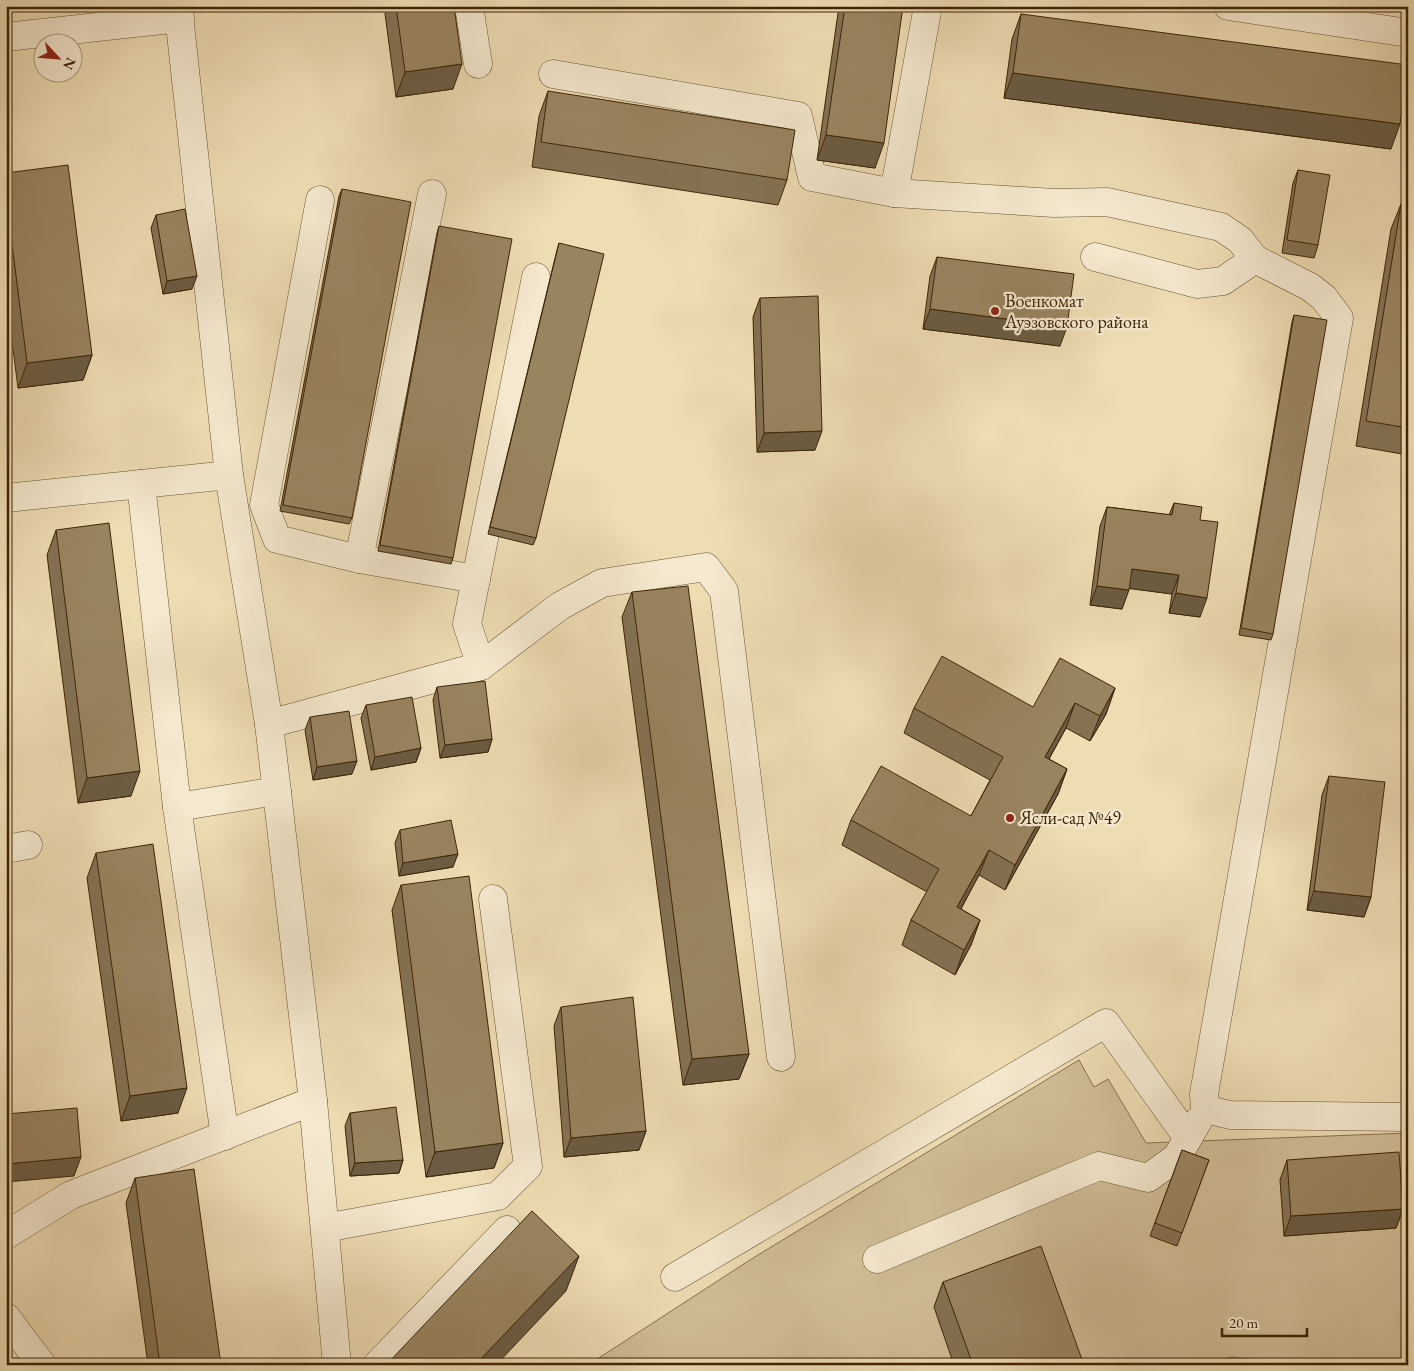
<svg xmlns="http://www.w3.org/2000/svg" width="1414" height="1371" font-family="'EB Garamond',serif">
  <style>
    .green { fill: #d0bd96; stroke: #86714e }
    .water { fill: #b29e78; stroke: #836e4a }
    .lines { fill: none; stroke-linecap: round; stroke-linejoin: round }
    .minor-casing { stroke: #695331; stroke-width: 29 }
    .minor { stroke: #f4e8ce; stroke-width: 28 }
    .wall { fill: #847253; stroke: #3d2506 }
    .shaded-wall { fill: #6b5c43; stroke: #3d2506 }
    .building { fill: #998460; stroke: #3d2506 }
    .poi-dot { fill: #8f2418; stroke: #f4e8ce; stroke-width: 2 }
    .labels { text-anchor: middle; stroke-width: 4.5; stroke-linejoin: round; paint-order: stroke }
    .poi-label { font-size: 18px; fill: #3d2506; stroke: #f4e8ce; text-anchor: start }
  </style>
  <rect width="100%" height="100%" fill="#eedcb3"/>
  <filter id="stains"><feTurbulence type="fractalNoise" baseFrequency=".004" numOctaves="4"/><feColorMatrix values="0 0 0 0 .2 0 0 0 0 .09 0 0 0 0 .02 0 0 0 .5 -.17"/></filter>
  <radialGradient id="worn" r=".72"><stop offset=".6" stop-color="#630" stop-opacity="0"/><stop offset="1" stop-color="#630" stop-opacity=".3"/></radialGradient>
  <polygon class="green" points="1079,1060 1094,1087 1108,1079 1146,1143 1408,1133 1408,1365 588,1365 753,1258"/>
  <polygon class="water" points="1232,1357 1257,1360 1264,1365 1208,1365"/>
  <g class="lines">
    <g class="minor-casing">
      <g id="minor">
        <polyline points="469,6 478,64"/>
        <polyline points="1228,6 1408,33"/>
        <polyline points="6,37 180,18"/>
        <polyline points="553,74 798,116 812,177 894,193 1054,203 1107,202 1221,227 1240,240 1255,259 1310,287 1324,298 1339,318 1204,1094 1205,1109 1230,1115 1408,1117"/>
        <polyline points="894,193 928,6"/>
        <polyline points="432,194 359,559 476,579"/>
        <polyline points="320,200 264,505 277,539 359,559"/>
        <polyline points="1095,257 1197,284 1223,281 1255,259"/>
        <polyline points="141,484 177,807 225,1136"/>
        <polyline points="6,498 229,475"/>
        <polyline points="481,666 467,624 536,277"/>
        <polyline points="269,724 481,666 560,606 602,583 706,567 724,591 781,1057"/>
        <polyline points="177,807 277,791"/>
        <polyline points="6,849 28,845"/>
        <polyline points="313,1101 337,1365"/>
        <polyline points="325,1228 498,1196 528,1166 493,899"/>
        <polyline points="6,1235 71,1195 313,1101 269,724 229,475 178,6"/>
        <polyline points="877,1259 1099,1166 1148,1178 1177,1157 1198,1121"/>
        <polyline points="675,1277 1106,1023 1188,1138"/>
        <polyline points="6,1317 42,1365"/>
        <polyline points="377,1365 507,1230"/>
      </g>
    </g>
    <use href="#minor" class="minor"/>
  </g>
  <g class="wall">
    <polygon points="384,6 454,6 453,89 396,97"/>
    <polygon points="839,6 903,6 875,168 817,160"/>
    <polygon points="1021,14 1391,149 1004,98 1012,39"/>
    <polygon points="548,91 787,180 778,205 532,167 539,116"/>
    <polygon points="1298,170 1318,245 1314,258 1282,253 1293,183"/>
    <polygon points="6,173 92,355 83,380 18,388 6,294"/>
    <polygon points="342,189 352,518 349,524 280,511 339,196"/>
    <polygon points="1401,204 1408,206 1408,455 1356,446 1391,229"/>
    <polygon points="156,215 192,289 163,294 151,228"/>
    <polygon points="439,226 453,558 451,564 378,551 437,233"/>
    <polygon points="559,243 536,538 533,545 488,534 557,250"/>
    <polygon points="937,257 1060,346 923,329 930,276"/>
    <polygon points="760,298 815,450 757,452 753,317"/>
    <polygon points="1294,315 1273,634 1271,640 1239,635 1292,322"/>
    <polygon points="1174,503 1200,520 1200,617 1169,613 1172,594 1129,588 1122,609 1090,605 1100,526 1107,507 1169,515"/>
    <polygon points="56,530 131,796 78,803 47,555"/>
    <polygon points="632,592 749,1054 739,1079 683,1085 622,617"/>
    <polygon points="437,687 492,739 488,752 440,758 433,700"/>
    <polygon points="1115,688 1106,714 1090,741 1066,728 1049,759 1067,769 1058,794 1005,890 979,875 961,909 980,920 971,945 955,975 902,945 911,920 927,892 842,845 851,820 971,816 990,780 904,733 914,708 1033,707"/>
    <polygon points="366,705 421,748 416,762 371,770 361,718"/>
    <polygon points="310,717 352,774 313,780 305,730"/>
    <polygon points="1329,776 1371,897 1364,917 1307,910 1322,795"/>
    <polygon points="400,830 453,867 399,876 395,843"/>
    <polygon points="96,853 178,1113 121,1121 87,878"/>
    <polygon points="401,885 503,1143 494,1168 426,1177 392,910"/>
    <polygon points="561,1007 646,1131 639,1150 564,1157 554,1026"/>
    <polygon points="1408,1023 1408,1036 1406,1036"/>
    <polygon points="350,1113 403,1160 399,1173 350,1176 345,1126"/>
    <polygon points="1182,1150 1209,1160 1177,1246 1150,1236"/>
    <polygon points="1287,1160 1403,1209 1396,1228 1284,1236 1280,1180"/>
    <polygon points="135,1178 221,1365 148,1365 126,1203"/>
    <polygon points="943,1282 1084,1365 954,1365 934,1307"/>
  </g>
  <g class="shaded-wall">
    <polygon points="462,64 453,89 396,97 405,72"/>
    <polygon points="1013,73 1400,124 1391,149 1004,98"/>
    <polygon points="826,135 884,143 875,168 817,160"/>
    <polygon points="197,276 192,289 163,294 167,281"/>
    <polygon points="930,309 1067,327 1060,346 923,329"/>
    <polygon points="92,355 83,380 18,388 27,363"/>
    <polygon points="822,431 815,450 757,452 764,433"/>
    <polygon points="1132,569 1179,575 1172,594 1125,588"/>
    <polygon points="1097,586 1129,590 1122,609 1090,605"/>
    <polygon points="1176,593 1207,598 1200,617 1169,613"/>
    <polygon points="1115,688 1106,714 1090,741 1100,716"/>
    <polygon points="1075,703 1066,728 1036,782 1045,757"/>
    <polygon points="492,739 488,752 440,758 445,745"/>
    <polygon points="421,748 416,762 371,770 375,757"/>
    <polygon points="357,761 352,774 313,780 317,767"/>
    <polygon points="1067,769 1058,794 1005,890 1015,865"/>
    <polygon points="140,771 131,796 78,803 87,778"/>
    <polygon points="989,850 979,875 948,932 957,907"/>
    <polygon points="458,854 453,867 399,876 403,863"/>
    <polygon points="1314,891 1371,897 1364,917 1307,910"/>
    <polygon points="980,920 971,945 955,975 964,950"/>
    <polygon points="749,1054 739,1079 683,1085 692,1059"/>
    <polygon points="187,1088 178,1113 121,1121 130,1096"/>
    <polygon points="646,1131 639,1150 564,1157 571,1138"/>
    <polygon points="503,1143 494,1168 426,1177 435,1152"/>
    <polygon points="81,1157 74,1176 6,1182 6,1164"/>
    <polygon points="403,1160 399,1173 350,1176 355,1163"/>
    <polygon points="1403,1209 1396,1228 1284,1236 1291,1216"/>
    <polygon points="579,1256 566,1291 496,1365 475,1365"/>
  </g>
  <g class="building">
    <polygon points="396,6 454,6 462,64 405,72"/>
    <polygon points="845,6 903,6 884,143 826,135"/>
    <polygon points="1021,14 1408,65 1400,124 1013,73"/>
    <polygon points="548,91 795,130 787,180 541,142"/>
    <polygon points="68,165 92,355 27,363 6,196 6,173"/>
    <polygon points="1298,170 1330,175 1318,245 1287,240"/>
    <polygon points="342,189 411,202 352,518 283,505"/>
    <polygon points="1401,204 1408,206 1408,428 1366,421"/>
    <polygon points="185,209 197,276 167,281 156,215"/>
    <polygon points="439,226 512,239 453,558 380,545"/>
    <polygon points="559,243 604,254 536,538 490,527"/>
    <polygon points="937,257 1074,274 1067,327 930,309"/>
    <polygon points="818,296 822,431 764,433 760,298"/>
    <polygon points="1294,315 1327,320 1273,634 1241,628"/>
    <polygon points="1174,503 1202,507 1200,520 1218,522 1207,598 1176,593 1179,575 1132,569 1129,590 1097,586 1107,507 1172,515"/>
    <polygon points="109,523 140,771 87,778 56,530"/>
    <polygon points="688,586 749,1054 692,1059 632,592"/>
    <polygon points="942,656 1033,707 1060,658 1115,688 1100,716 1075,703 1045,757 1067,769 1015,865 989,850 957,907 980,920 964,950 911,920 939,869 851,820 881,766 971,816 1003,757 914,708"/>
    <polygon points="485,681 492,739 445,745 437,687"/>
    <polygon points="412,697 421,748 375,757 366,705"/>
    <polygon points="349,711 357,761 317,767 310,717"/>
    <polygon points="1329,776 1385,782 1371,897 1314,891"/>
    <polygon points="451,820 458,854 403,863 400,830"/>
    <polygon points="153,844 187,1088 130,1096 96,853"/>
    <polygon points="469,876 503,1143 435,1152 401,885"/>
    <polygon points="633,997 646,1131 571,1138 561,1007"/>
    <polygon points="396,1107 403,1160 355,1163 350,1113"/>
    <polygon points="77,1108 81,1157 6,1164 6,1114"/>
    <polygon points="1182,1150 1209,1160 1182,1233 1155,1223"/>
    <polygon points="1399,1152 1403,1209 1291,1216 1287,1160"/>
    <polygon points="194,1169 221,1365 160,1365 135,1178"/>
    <polygon points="532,1211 579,1256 475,1365 386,1365"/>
    <polygon points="1041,1246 1084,1365 973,1365 943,1282"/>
  </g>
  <g class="poi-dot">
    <circle cx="995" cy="311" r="5"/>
    <circle cx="1010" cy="818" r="5"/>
  </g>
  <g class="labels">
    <g class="poi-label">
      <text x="1005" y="307">Военкомат<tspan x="1005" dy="21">Ауэзовского района</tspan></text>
      <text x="1020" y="824">Ясли-сад №49</text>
    </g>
  </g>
  <rect width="1414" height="1371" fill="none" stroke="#eedcb3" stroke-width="25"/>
  <rect x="8" y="8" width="1399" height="1356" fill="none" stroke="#3d2506" stroke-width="2.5"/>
  <rect x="12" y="12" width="1389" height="1346" fill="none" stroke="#3d2506"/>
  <g transform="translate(58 58) rotate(116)"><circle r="24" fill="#f4e8ce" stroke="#ab9a7e"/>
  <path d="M0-4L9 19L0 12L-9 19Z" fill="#8f2418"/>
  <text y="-8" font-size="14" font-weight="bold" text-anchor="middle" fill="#3d2506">N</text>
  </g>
  <path d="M1222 1328v8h85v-8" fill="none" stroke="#3d2506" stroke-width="2.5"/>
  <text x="1229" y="1328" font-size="15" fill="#3d2506" stroke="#f4e8ce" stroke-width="4" paint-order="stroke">20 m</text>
  <rect width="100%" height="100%" filter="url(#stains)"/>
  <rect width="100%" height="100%" fill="url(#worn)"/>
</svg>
